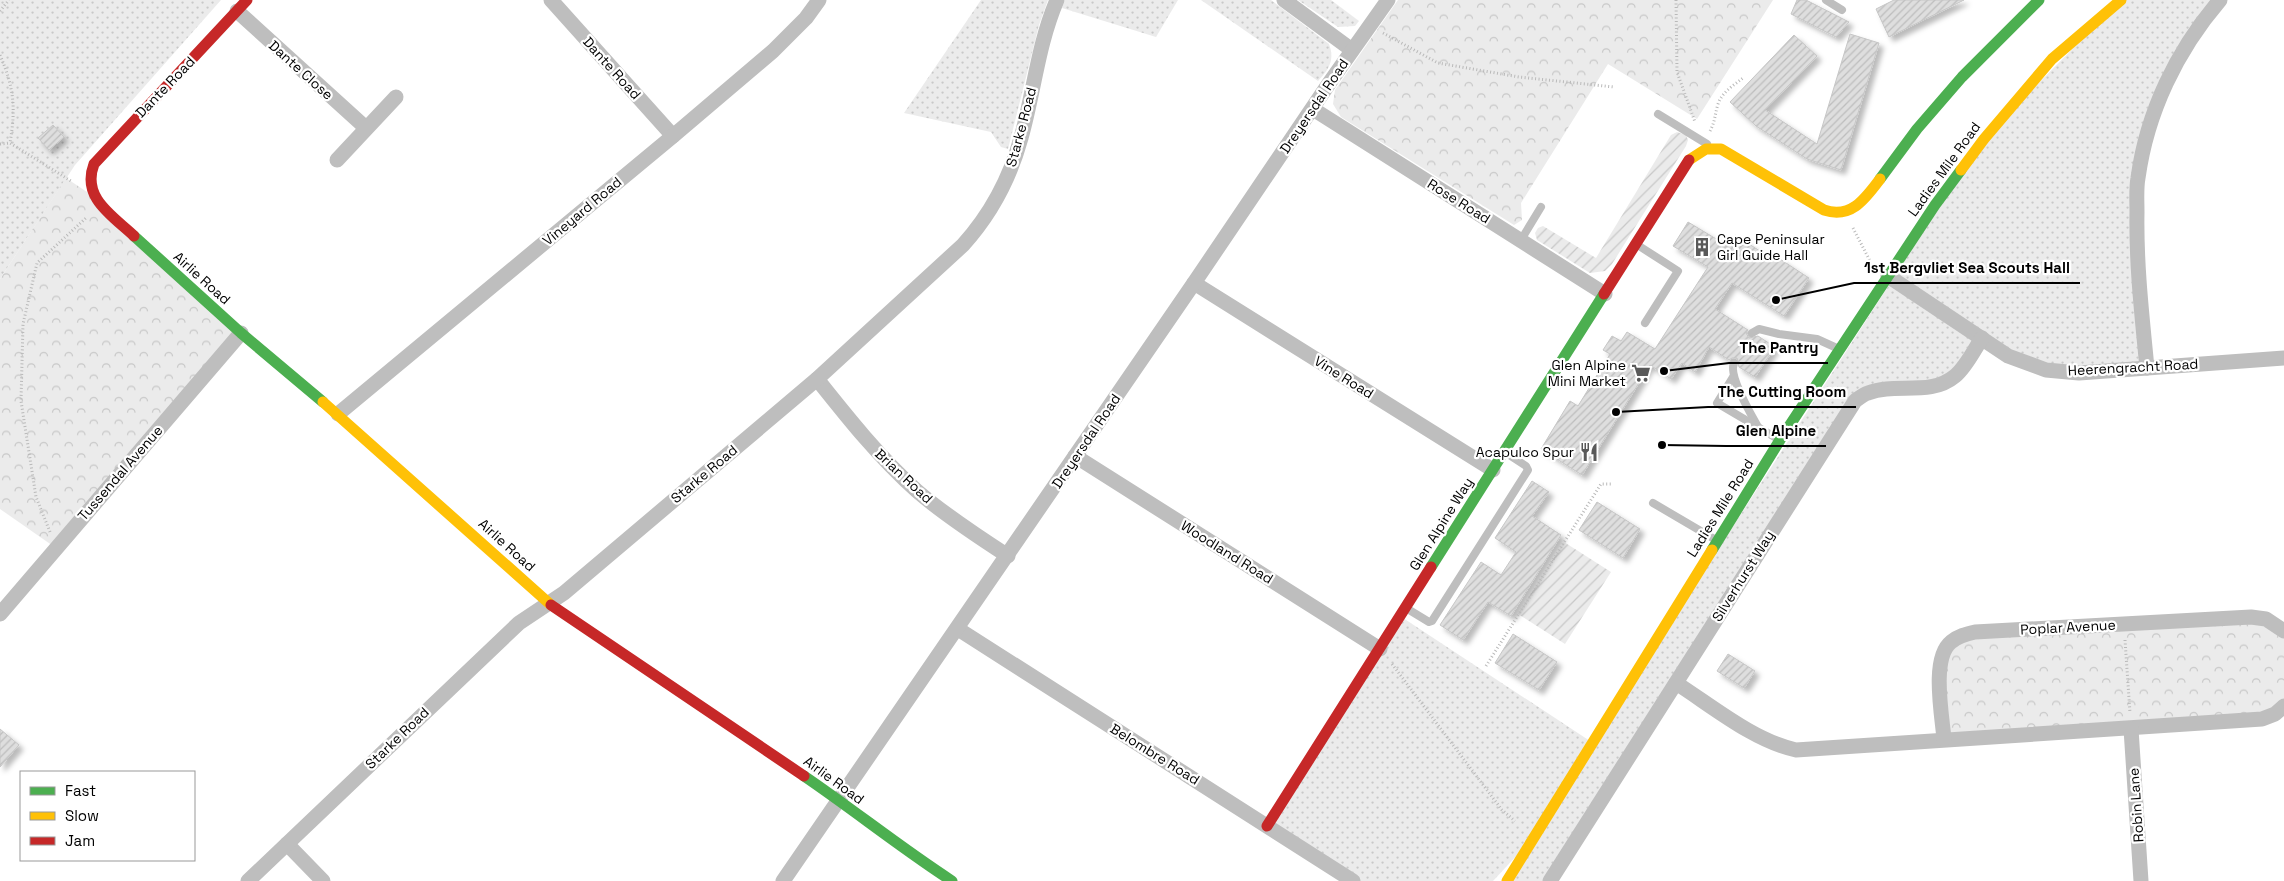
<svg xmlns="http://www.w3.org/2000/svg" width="2284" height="881" font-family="'Space Grotesk',sans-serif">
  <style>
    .grass { fill: url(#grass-dots) }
    .park { fill: url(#park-crowns) }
    .garden { fill: url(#garden-furrows) }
    .building { fill: url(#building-hatch); stroke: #c6c6c6; filter: url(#shadow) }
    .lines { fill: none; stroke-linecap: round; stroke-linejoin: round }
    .path { stroke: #b9b9b9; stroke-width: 3; stroke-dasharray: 1 2.5; stroke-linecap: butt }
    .lane { stroke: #bebebe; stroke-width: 8 }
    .street { stroke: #bebebe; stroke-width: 15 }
    .fast { stroke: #4caf50; stroke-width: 11 }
    .slow { stroke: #ffc107; stroke-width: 11 }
    .jam { stroke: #c62828; stroke-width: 11 }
    .labels { text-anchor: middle; stroke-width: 4.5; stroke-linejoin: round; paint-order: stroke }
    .street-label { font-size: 14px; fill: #000; stroke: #fff }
    .poi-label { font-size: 14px; fill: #000; stroke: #fff; text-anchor: end }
    .leader { fill: none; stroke: #000; stroke-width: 2 }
    .callout-dot { fill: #000; stroke: #fff; stroke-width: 2 }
    .callout-label { font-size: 15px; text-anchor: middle; font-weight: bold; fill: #000; stroke: #fff; stroke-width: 4.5; stroke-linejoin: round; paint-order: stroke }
  </style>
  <defs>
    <pattern id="grass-dots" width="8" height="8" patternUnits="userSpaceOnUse" patternTransform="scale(1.25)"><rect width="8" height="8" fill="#ebebeb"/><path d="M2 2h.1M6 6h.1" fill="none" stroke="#c8c8c8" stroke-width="1.8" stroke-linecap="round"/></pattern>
    <pattern id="park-crowns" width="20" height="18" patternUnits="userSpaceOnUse" patternTransform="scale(1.25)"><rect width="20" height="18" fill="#ebebeb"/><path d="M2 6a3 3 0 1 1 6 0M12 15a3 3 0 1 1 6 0" fill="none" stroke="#c8c8c8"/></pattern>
    <pattern id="garden-furrows" width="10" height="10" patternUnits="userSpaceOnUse" patternTransform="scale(1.25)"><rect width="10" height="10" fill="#ebebeb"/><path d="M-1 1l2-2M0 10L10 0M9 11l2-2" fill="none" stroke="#c8c8c8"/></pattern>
    <pattern id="building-hatch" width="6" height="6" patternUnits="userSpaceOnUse" patternTransform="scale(1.25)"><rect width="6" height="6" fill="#dedede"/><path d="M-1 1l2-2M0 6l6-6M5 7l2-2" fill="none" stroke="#bdbdbd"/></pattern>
    <filter id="shadow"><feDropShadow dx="4.5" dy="4.5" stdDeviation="2.5" flood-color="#0004"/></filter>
  </defs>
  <rect width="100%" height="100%" fill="#fff"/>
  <g class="grass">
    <polygon points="0,0 221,0 75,165 0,279"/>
    <polygon points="981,0 1048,0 1039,25 1008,149 1001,147 991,132 904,113"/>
    <polygon points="1065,0 1178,0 1156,37 1062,8"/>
    <path d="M 1201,0 L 1271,0 L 1329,44 C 1335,60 1329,69 1318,81 Z"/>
    <polygon points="1298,0 1331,0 1359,21 1355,26 1338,27"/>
    <polygon points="2121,0 2220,0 2185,47 2138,178 2147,368 2046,370 1982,338 1956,376 1868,393 1550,881 1507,881 1531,840 1493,881 1353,881 1267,826 1400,616 1593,743 1984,138"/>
  </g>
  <g class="park">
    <polygon points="1398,0 1773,0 1697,119 1608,64 1521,203 1522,220 1514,225 1341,117 1333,104 1335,90"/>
    <polygon points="66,178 93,196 238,333 56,548 0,509 0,279"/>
    <polygon points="2251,617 2284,631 2284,706 2275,714 1944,739 1939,669 1961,635"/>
  </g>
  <g class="garden">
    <polygon points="1677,132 1686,135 1688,140 1686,146 1612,264 1605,271 1590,273 1537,240 1535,233 1538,228 1543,226 1596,258 1671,135"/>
    <polygon points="1564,542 1611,572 1565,644 1518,614"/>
  </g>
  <g class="building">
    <polygon points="1797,0 1806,0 1849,22 1836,37 1791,14"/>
    <polygon points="1894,0 1964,0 1889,37 1876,9"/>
    <polygon points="1850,34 1879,43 1841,170 1807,159 1756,126 1730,102 1794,35 1817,56 1765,110 1817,144"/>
    <polygon points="53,125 64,137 49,150 38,138"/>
    <polygon points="1688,222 1728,246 1735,235 1777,262 1780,259 1809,278 1784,316 1732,283 1715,309 1748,330 1746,333 1749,338 1758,336 1775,347 1755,377 1739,367 1737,358 1732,358 1729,360 1709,347 1695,372 1682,363 1671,379 1650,365 1582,475 1541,449 1570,401 1578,406 1610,354 1603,350 1612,336 1621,341 1627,332 1655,349 1708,267 1673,246"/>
    <polygon points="1532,481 1549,492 1532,516 1561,535 1511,616 1488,602 1463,640 1440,625 1481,562 1501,575 1516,552 1495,538"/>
    <polygon points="1597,502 1640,529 1623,558 1579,530"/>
    <polygon points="1513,634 1557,662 1539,690 1495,663"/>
    <polygon points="1728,654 1755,671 1744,688 1717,671"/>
    <polygon points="0,729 19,745 0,767"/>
  </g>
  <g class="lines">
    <g class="path">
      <polyline points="1676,0 1677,72 1695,122"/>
      <polyline points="0,11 9,0"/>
      <polyline points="1383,33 1438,63 1519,77 1614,87"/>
      <path d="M 0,55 C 14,88 16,107 10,143"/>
      <path d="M 1710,131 C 1715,122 1715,114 1718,104 C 1722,92 1734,85 1743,78"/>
      <polyline points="0,144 10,143 71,181"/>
      <polyline points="1853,228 1870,261"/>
      <polyline points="50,532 36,497 21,401 23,324 37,263 86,218"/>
      <polyline points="2125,640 2130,713"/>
      <polyline points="1392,664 1502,810 1515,821"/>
      <polyline points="1486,666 1601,484 1612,484"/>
    </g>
    <g class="lane">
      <polyline points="1826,0 1842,10"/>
      <polyline points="1658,114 1707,144"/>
      <polyline points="1521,240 1541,207"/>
      <polyline points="1636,244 1678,271 1645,323"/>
      <polyline points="1752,333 1759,329 1779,334 1817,339 1839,349"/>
      <path d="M 1734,363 C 1728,376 1751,414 1758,427"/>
      <polyline points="1733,377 1717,403 1778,439"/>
      <polyline points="1653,503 1716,540"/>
      <polyline points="1406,608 1429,622 1432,621 1528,470 1526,466 1506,453"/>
    </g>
    <g class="street">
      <polyline points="551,0 673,136"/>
      <polyline points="1284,0 1352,50"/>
      <polyline points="237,11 366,128"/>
      <polyline points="1313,109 1605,294"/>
      <polyline points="337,160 396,97"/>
      <polyline points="1888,276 2008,356 2046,370 2079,373 2284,358"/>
      <polyline points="1194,283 1493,470"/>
      <path d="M 2147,368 C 2142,316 2136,264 2137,212 C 2137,201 2136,189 2138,178 C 2147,112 2177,50 2220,0"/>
      <path d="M 817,379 C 848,418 879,457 917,491 C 945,515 977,536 1008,556"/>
      <polyline points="338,414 673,136 773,51 806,18 819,0"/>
      <polyline points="1075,456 1380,649"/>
      <polyline points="0,614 241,333"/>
      <polyline points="958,629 1353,881"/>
      <path d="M 1676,683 C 1712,706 1754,741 1796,750 L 2262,719 L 2275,714 L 2284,706"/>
      <polyline points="2131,729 2141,881"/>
      <path d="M 1944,739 C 1942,715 1931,658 1951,642 C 1958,636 1966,634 1975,632 L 2251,617 L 2266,619 L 2284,631"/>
      <polyline points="287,844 323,881"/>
      <path d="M 248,881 L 519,623 L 564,593 L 817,379 L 963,245 C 991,214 1010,178 1021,138 C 1034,92 1038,44 1057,0"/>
      <polyline points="783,881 1194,283 1330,82 1388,0"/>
      <path d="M 1550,881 L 1855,401 C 1859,398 1864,394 1868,393 C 1896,382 1930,397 1955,376 C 1966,367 1974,350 1982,338"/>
    </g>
    <g class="fast">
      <polyline points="1880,179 1917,129 1962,77 2039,0"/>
      <polyline points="134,236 241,333 323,402"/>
      <polyline points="1712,550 1780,440 1935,205 1961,170"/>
      <polyline points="1431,567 1604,294"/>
      <path d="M 804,776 C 854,810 901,848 952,881"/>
    </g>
    <g class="slow">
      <path d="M 1689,160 L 1706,149 L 1721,149 L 1824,210 C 1851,219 1865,199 1880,179"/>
      <polyline points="1961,170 1984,139 2052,59 2121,0"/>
      <polyline points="323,402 551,605"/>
      <polyline points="1507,881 1712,550"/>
    </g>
    <g class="jam">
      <path d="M 134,236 C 113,216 81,198 94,164 L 247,0"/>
      <polyline points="1604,294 1689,160"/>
      <polyline points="551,605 804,776"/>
      <polyline points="1267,826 1431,567"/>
    </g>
  </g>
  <defs>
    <g id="building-bare" transform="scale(1.5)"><path d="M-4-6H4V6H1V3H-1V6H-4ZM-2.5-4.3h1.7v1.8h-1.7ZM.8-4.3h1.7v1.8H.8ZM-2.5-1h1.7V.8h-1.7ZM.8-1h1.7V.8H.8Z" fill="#595959" stroke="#fff" stroke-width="2.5" paint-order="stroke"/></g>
    <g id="supermarket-bare" transform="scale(1.5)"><path d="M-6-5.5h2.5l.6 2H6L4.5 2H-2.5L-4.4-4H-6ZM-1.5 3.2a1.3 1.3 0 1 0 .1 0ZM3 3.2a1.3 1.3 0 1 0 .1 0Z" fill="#595959" stroke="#fff" stroke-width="2.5" paint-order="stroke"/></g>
    <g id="restaurant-bare" transform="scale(1.5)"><path d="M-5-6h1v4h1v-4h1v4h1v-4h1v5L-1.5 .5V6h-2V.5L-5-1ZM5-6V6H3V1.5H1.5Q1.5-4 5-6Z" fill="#595959" stroke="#fff" stroke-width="2.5" paint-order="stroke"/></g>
  </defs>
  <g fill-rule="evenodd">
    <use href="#building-bare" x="1702" y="247"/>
    <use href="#supermarket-bare" x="1641" y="373"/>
    <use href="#restaurant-bare" x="1589" y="452"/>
  </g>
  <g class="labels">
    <g class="street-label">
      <text transform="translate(612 68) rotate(48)" y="5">Dante Road</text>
      <text transform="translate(301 70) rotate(42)" y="5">Dante Close</text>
      <text transform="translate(165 87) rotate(-46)" y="5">Dante Road</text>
      <text transform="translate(1314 106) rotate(-56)" y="5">Dreyersdal Road</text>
      <text transform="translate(1021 127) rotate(-75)" y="5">Starke Road</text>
      <text transform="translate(1944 169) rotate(-54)" y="5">Ladies Mile Road</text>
      <text transform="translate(1459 201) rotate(32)" y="5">Rose Road</text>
      <text transform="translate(582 211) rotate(-40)" y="5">Vineyard Road</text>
      <text transform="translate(202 278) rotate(42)" y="5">Airlie Road</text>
      <text transform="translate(2133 367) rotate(-3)" y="5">Heerengracht Road</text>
      <text transform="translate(1344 377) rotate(32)" y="5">Vine Road</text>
      <text transform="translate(1086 441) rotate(-56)" y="5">Dreyersdal Road</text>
      <text transform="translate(120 473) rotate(-49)" y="5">Tussendal Avenue</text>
      <text transform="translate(704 474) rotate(-40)" y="5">Starke Road</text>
      <text transform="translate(904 476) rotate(43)" y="5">Brian Road</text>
      <text transform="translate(1720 508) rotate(-58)" y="5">Ladies Mile Road</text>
      <text transform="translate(1441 524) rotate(-58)" y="5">Glen Alpine Way</text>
      <text transform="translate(507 545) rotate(42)" y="5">Airlie Road</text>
      <text transform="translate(1227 552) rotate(32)" y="5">Woodland Road</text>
      <text transform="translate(1743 576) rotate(-58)" y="5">Silverhurst Way</text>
      <text transform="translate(2068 627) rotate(-3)" y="5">Poplar Avenue</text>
      <text transform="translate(397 738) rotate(-44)" y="5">Starke Road</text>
      <text transform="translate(1155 754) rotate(32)" y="5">Belombre Road</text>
      <text transform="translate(834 780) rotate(36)" y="5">Airlie Road</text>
      <text transform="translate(2136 805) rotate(-94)" y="5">Robin Lane</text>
    </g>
    <g class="poi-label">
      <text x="1717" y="244" text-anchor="start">Cape Peninsular<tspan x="1717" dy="16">Girl Guide Hall</tspan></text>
      <text x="1626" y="370">Glen Alpine<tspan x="1626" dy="16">Mini Market</tspan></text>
      <text x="1574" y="457">Acapulco Spur</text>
    </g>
  </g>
  <path class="leader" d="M1776 300L1854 283H2080M1664 371L1729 363H1828M1616 412L1708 407H1856M1662 445L1726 446H1826"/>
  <g class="callout-dot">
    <circle cx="1776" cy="300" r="5"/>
    <circle cx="1664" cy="371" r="5"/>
    <circle cx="1616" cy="412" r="5"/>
    <circle cx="1662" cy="445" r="5"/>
  </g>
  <g class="callout-label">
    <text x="1967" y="273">1st Bergvliet Sea Scouts Hall</text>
    <text x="1779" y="353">The Pantry</text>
    <text x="1782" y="397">The Cutting Room</text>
    <text x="1776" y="436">Glen Alpine</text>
  </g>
  <rect x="20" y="771" width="175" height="90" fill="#ffffff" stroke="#999999"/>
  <rect x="30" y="787" width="25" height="8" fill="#4caf50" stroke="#999999"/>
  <text x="65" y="796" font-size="15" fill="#000000">Fast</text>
  <rect x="30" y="812" width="25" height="8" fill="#ffc107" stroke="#999999"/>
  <text x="65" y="821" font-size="15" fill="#000000">Slow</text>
  <rect x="30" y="837" width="25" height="8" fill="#c62828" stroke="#999999"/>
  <text x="65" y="846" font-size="15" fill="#000000">Jam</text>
</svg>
